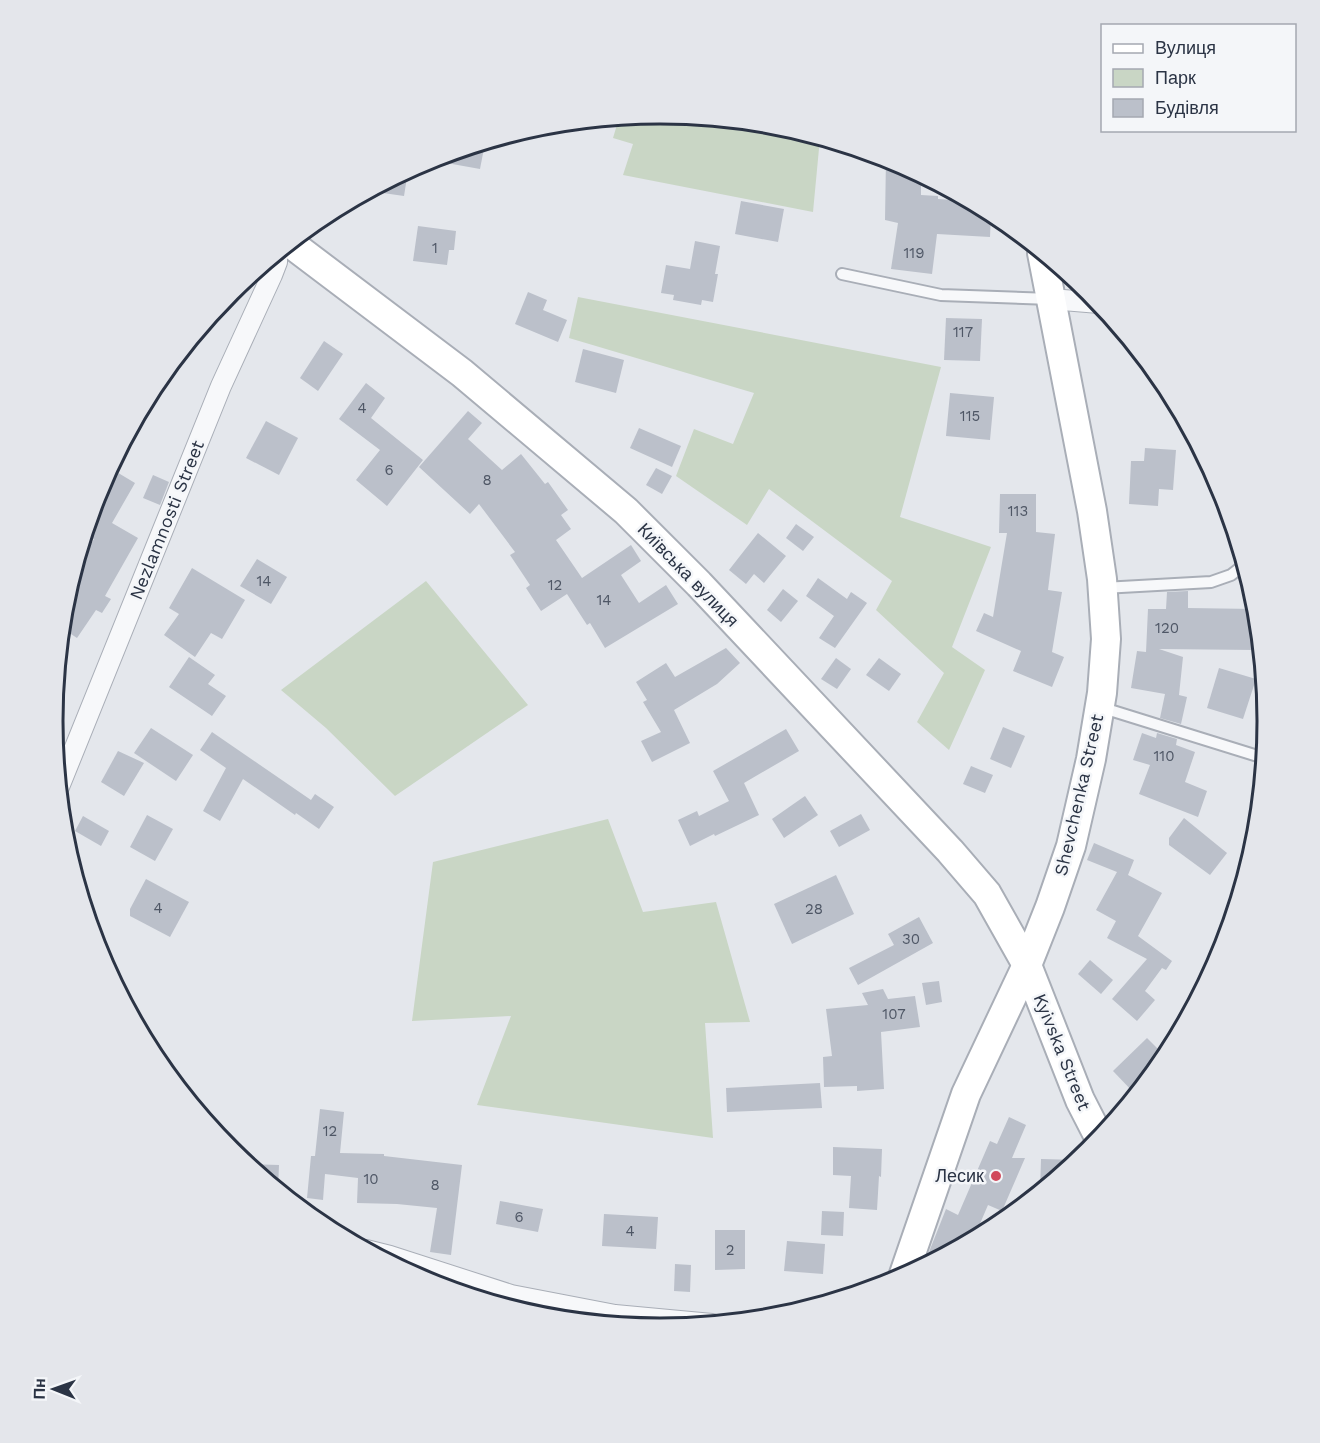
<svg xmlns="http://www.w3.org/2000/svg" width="1320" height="1443" font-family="'Work Sans',sans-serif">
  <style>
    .green { fill: #c9d6c5 }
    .building { fill: #bbc0ca }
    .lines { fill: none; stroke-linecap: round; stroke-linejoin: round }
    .lane-casing { stroke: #a9aeb7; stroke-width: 14 }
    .street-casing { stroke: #a9aeb7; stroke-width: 22 }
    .secondary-casing { stroke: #a9aeb7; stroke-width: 32 }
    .lane { stroke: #f7f8fa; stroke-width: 10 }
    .street { stroke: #f7f8fa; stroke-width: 20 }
    .secondary { stroke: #fff; stroke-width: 28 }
    .poi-dot { fill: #d1495b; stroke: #f4f6f9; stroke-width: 2 }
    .labels { text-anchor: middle; stroke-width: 5; stroke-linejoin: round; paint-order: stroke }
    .number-label { font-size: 15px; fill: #4f5766 }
    .street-label { font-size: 18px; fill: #2b3445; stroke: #f4f6f9 }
    .poi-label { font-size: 18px; fill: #2b3445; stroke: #f4f6f9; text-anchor: end }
    .rim { fill: none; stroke: #2b3445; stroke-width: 3 }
  </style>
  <rect width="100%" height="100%" fill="#e4e7ec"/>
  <g class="green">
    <polygon points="660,114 779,126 820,138 813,212 623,175 633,144 613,138 619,118"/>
    <polygon points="578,297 941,367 900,517 991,547 952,647 985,670 949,750 917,722 944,673 876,610 892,581 769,489 747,525 676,476 694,429 733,444 754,393 569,338"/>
    <polygon points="426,581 528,705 395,796 326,728 281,690"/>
    <polygon points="608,819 643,912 716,902 750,1022 705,1023 713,1138 477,1105 511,1016 412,1021 433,862"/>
  </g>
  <g class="building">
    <polygon points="485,143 480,169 430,160"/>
    <polygon points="886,158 893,160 921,176 921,195 938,196 938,199 969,201 991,213 990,237 937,234 932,274 891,269 898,223 885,220"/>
    <polygon points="408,171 404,196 369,191 392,179"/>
    <polygon points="741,201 784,209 778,242 735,234"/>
    <polygon points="418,226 456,231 454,250 449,250 447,265 413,261"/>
    <polygon points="695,241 720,246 715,274 718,274 713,302 702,300 701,305 673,300 674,295 661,293 666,265 690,269"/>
    <polygon points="528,292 547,300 543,310 567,320 558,342 515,324"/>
    <polygon points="946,318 982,319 980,361 944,360"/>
    <polygon points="324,341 343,354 318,391 300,378"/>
    <polygon points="583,349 624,360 616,393 575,382"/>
    <polygon points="366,383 385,398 371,418 423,460 387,506 356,480 380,450 339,419"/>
    <polygon points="950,393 994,397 990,440 946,436"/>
    <polygon points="468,411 482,423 468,439 502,470 521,454 545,484 548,482 568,510 561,515 571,529 556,540 582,578 631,545 641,561 621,575 639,603 666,585 678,604 605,648 590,623 587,625 567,594 541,611 526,588 530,585 510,555 515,552 479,504 470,514 419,467"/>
    <polygon points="266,421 298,438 279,475 246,458"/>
    <polygon points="639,428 681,446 672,467 630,448"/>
    <polygon points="1145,448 1176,450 1173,490 1159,489 1158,506 1129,504 1131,461 1144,461"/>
    <polygon points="110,468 135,483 112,523 138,538 105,596 111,599 102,613 96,610 77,638 62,628 64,603 72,577 94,539 85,534 99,489"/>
    <polygon points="656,468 672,476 662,494 646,485"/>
    <polygon points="153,475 169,482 160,505 143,498"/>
    <polygon points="1000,494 1036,494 1036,532 1055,534 1048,590 1062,592 1052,652 1064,657 1052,687 1013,671 1021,651 976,631 984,613 993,617 1007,533 999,533"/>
    <polygon points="796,524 814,537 803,551 786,538"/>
    <polygon points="758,533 786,556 764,583 754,574 746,584 729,570"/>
    <polygon points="257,559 287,577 271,604 240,586"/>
    <polygon points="192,568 245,600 222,639 211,633 195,657 164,635 179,614 169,608"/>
    <polygon points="818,578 847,599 851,592 867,603 835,648 819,638 834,616 806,596"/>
    <polygon points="783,589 798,601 781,622 767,610"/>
    <polygon points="1188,591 1188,608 1255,609 1255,650 1159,649 1183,657 1179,695 1187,697 1181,724 1160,718 1165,694 1131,688 1137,651 1146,652 1148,609 1166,609 1167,592"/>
    <polygon points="726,648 740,663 717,684 674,710 690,743 652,762 641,741 661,732 643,702 647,700 636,682 666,663 675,677"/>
    <polygon points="189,657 215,675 208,684 226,696 212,716 169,687"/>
    <polygon points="836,658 851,669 837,689 821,679"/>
    <polygon points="879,658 901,674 889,691 866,675"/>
    <polygon points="1219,668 1256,679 1243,719 1207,708"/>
    <polygon points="1003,727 1025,736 1011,768 990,759"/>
    <polygon points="151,728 193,755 176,781 134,753"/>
    <polygon points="786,729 799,751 744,783 759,815 715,836 714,834 690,846 678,820 697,811 699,816 729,801 713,771"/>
    <polygon points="212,732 311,800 315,794 334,807 319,829 296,813 295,815 243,779 220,821 203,811 226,768 200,750"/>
    <polygon points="1142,733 1156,738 1157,733 1177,739 1176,745 1195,752 1185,782 1207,791 1198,817 1139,794 1150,765 1133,760"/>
    <polygon points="118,751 144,763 124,796 101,782"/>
    <polygon points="971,766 993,775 985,793 963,784"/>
    <polygon points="805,796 818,815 784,838 772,819"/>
    <polygon points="861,814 870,830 839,847 830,831"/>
    <polygon points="147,815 173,829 155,861 130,847"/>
    <polygon points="83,816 109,831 101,846 75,831"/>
    <polygon points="1184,818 1227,853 1210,875 1169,845 1169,838"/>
    <polygon points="1094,843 1134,860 1128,875 1162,893 1138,936 1172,961 1166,970 1162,968 1145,991 1155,1000 1137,1021 1112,999 1147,959 1107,938 1116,921 1096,910 1117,872 1087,860"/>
    <polygon points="836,875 854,914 792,944 774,904"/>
    <polygon points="146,879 189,902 170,937 130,916 130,909"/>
    <polygon points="919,917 933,943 858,985 849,968 894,945 888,934"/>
    <polygon points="1090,960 1113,980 1101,994 1078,974"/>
    <polygon points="939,981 942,1002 926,1005 922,983"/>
    <polygon points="883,989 888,999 915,996 920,1027 881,1032 884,1089 857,1091 857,1086 824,1087 823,1057 832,1056 826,1009 868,1005 862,993"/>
    <polygon points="1147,1038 1166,1057 1136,1095 1113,1071"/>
    <polygon points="820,1083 822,1108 727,1112 726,1088"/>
    <polygon points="320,1109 344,1112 340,1153 384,1154 384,1156 462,1165 451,1255 430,1252 437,1208 397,1204 357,1203 358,1178 325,1174 323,1200 307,1198 311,1156 315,1156"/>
    <polygon points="1009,1117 1026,1125 1012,1158 1025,1158 1002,1211 988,1205 973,1240 941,1257 929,1252 946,1209 958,1215 990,1141 997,1144"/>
    <polygon points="833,1147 882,1149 881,1177 879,1176 877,1210 849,1208 851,1176 833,1175"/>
    <polygon points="1041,1159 1079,1160 1040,1192"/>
    <polygon points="246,1164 279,1165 278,1190 257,1172"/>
    <polygon points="500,1201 543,1209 538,1232 496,1224"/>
    <polygon points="822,1211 844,1212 843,1236 821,1235"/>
    <polygon points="604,1214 658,1217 656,1249 602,1246"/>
    <polygon points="715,1230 745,1230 745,1269 715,1270"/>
    <polygon points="787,1241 825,1244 823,1274 784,1271"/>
    <polygon points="675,1264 691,1265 690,1292 674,1291"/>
  </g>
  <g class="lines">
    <g class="lane-casing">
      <g id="lane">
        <polyline points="842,274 941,295 1051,299"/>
        <polyline points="1103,588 1211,582 1231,575 1244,565"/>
        <polyline points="1100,707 1264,758"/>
      </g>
    </g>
    <g class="street-casing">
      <g id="street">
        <polyline points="1051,299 1099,303"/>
        <polyline points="59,787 221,386 272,275 277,262 277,253"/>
        <polyline points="366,1250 390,1256 511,1295 615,1315 712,1324"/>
      </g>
    </g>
    <g class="secondary-casing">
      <g id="secondary">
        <polyline points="290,243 462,373 626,511 699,584 950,851 987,894 1027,965 1080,1100 1100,1139"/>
        <polyline points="903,1277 966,1094 1027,965 1050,907 1071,846 1091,759 1102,693 1106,639 1102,579 1092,511 1042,253"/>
      </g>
    </g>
    <use href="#lane" class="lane"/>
    <use href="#street" class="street"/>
    <use href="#secondary" class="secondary"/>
  </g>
  <circle class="poi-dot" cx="996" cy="1176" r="6"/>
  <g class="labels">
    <g class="number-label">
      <text x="435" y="253">1</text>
      <text x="914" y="258">119</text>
      <text x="963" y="337">117</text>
      <text x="362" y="413">4</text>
      <text x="970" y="421">115</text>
      <text x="389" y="475">6</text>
      <text x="487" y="485">8</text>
      <text x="1018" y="516">113</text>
      <text x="264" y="586">14</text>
      <text x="555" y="590">12</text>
      <text x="604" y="605">14</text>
      <text x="1167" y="633">120</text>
      <text x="1164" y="761">110</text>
      <text x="158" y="913">4</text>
      <text x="814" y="914">28</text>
      <text x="911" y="944">30</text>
      <text x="894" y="1019">107</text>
      <text x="330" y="1136">12</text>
      <text x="371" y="1184">10</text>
      <text x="435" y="1190">8</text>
      <text x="519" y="1222">6</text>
      <text x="630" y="1236">4</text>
      <text x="730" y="1255">2</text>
    </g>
    <g class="street-label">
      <text transform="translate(167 520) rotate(-68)" y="6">Nezlamnosti Street</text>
      <text transform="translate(688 575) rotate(46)" y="6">Київська вулиця</text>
      <text transform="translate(1079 795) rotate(-77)" y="6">Shevchenka Street</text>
      <text transform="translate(1062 1052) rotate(68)" y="6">Kyivska Street</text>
    </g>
    <g class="poi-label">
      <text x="984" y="1182">Лесик</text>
    </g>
  </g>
  <path d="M0 0H1320V1443H0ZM63 721a597 597 0 1 1 1194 0a597 597 0 1 1-1194 0Z" fill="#e4e6eb" fill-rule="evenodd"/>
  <path class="rim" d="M63 721a597 597 0 1 1 1194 0a597 597 0 1 1-1194 0Z"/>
  <rect x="1101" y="24" width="195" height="108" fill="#f4f6f9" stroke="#a4a8b1" stroke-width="1.5"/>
  <rect x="1113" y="44" width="30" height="9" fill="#ffffff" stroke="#a4a8b1" stroke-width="1.5"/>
  <text x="1155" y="54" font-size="18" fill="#2b3445">Вулиця</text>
  <rect x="1113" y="69" width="30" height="18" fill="#c9d6c5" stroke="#a4a8b1" stroke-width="1.5"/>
  <text x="1155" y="84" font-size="18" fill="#2b3445">Парк</text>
  <rect x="1113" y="99" width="30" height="18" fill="#bbc0ca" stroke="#a4a8b1" stroke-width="1.5"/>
  <text x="1155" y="114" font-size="18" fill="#2b3445">Будівля</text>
  <g transform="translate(54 1389) rotate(271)" stroke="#f4f6f9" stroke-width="4.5" paint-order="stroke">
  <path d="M0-4.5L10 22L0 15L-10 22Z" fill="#2b3445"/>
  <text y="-9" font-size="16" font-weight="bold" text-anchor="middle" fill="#2b3445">Пн</text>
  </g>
</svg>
